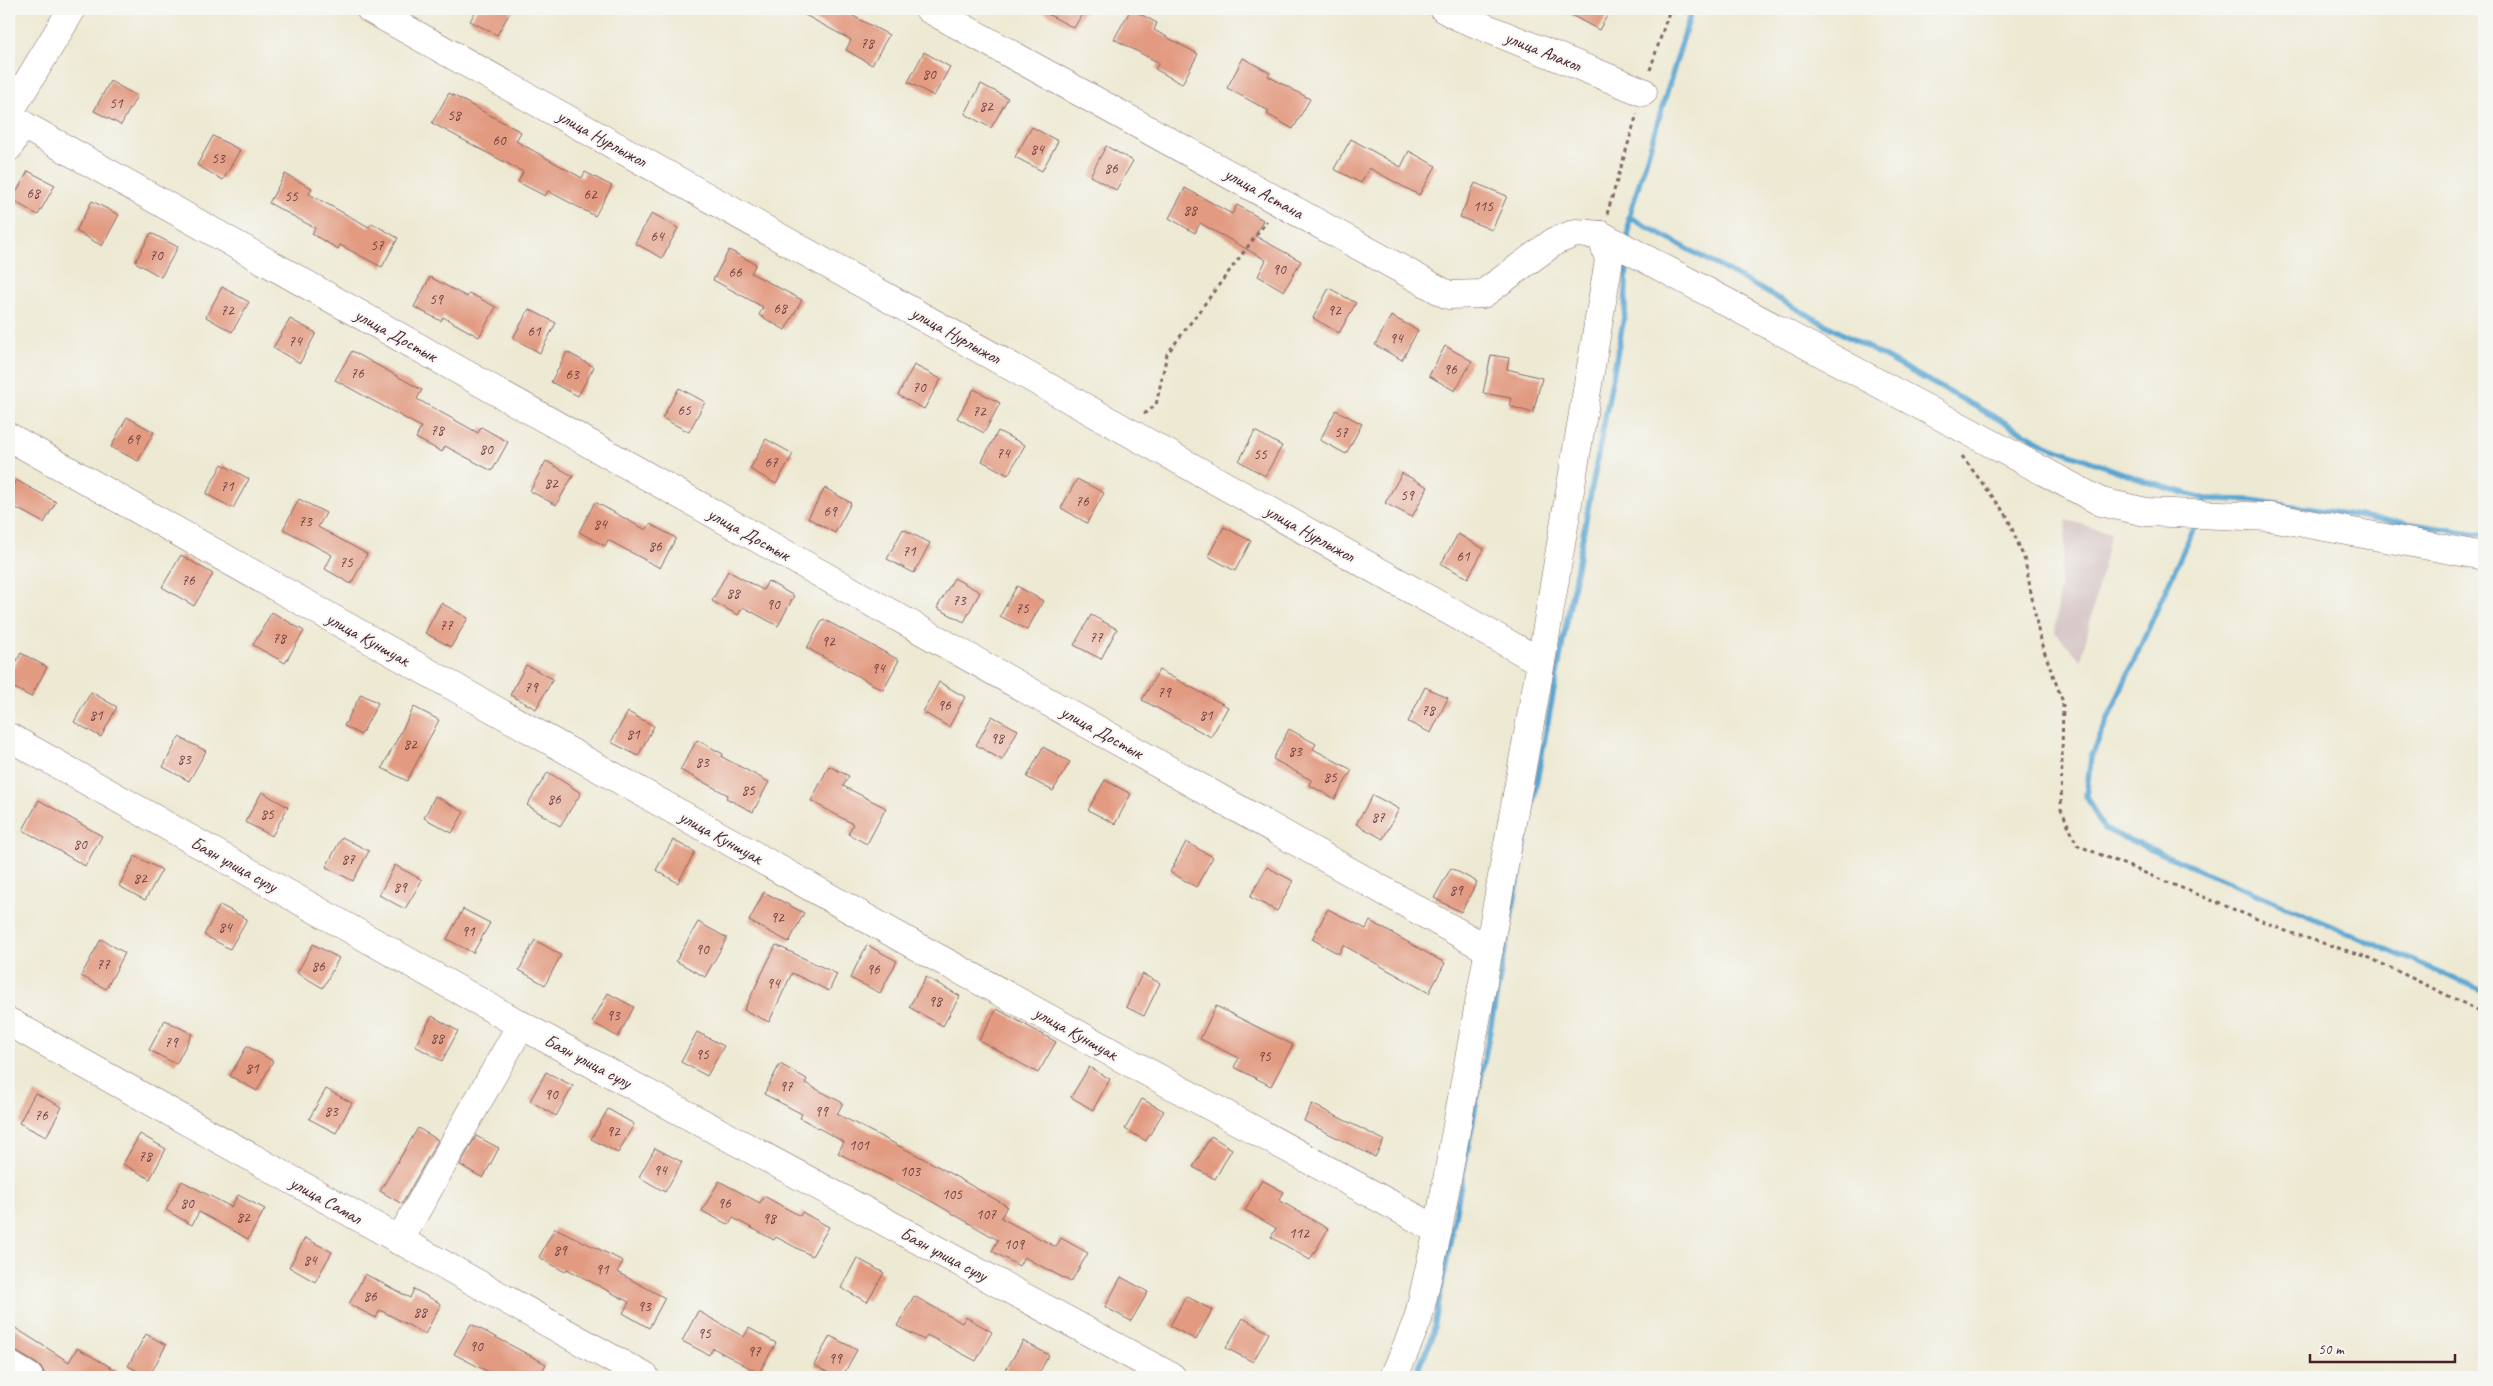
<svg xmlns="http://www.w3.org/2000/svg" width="2493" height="1386" font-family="Caveat,sans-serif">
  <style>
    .industrial { fill: #d2bfbf }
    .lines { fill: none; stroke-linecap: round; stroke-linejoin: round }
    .stream { stroke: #58a5d1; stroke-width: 5.5 }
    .building { fill: #e29a80 }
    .minor-casing { stroke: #836666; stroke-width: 29 }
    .path { stroke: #836666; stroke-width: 3; stroke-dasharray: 4 4; stroke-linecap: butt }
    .minor { stroke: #fff; stroke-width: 28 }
    .labels { text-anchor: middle; stroke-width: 4; stroke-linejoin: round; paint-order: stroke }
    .number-label { font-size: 15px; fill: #703e40 }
    .street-label { font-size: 18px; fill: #4a1f2b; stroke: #f6f6f2 }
  </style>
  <rect width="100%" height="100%" fill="#f6f6f2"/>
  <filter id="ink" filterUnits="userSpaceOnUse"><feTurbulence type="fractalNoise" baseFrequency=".02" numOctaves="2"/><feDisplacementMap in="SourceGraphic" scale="10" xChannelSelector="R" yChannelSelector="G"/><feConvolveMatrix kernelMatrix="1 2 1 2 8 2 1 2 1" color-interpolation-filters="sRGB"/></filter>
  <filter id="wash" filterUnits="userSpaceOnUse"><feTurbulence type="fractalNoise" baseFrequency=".0096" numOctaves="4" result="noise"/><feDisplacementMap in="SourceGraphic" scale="20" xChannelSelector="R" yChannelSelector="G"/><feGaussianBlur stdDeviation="1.12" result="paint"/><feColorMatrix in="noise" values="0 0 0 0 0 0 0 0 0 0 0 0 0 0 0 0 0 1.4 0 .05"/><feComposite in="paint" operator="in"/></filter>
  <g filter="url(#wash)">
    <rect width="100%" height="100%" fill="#ede9d3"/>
    <polygon class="industrial" points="2067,520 2111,533 2081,660 2055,632"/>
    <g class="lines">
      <g class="stream">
        <polyline points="1629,217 2046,445 2150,483 2206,499 2203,506"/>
        <polyline points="1628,240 1629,217 1692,9"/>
        <polyline points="2206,499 2251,500 2484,535"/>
        <polyline points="2196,522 2091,757 2086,796 2104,829 2484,991"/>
        <polyline points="1414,1377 1432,1338 1625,312 1627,259"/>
      </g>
    </g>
    <g id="blocks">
      <g class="building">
        <polygon points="477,9 512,9 497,35 470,21"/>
        <polygon points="794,9 840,9 889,35 872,65 846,50 851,40"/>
        <polygon points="1038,9 1085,9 1074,28"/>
        <polygon points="1131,9 1157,23 1154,30 1198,54 1182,84 1155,69 1159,63 1114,39"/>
        <polygon points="1560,9 1611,9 1599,30"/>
        <polygon points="924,52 950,67 934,96 908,82"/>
        <polygon points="1243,58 1270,73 1268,76 1310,99 1293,129 1267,114 1269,111 1227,88"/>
        <polygon points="110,81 137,96 121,125 94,111"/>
        <polygon points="981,84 1008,98 991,128 965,114"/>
        <polygon points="449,93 521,132 516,141 582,178 585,172 612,186 595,216 548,191 545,196 518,182 523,172 432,123"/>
        <polygon points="1032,127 1058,141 1042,171 1015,157"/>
        <polygon points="213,136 240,150 223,180 197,165"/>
        <polygon points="1351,139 1401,167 1409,151 1436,166 1419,195 1369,168 1361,183 1334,169"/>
        <polygon points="1106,146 1133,161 1116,190 1090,176"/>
        <polygon points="28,171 55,185 38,215 12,200"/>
        <polygon points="285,174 312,188 309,194 369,227 372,223 398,238 382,267 340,245 338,249 312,234 315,228 269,203"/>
        <polygon points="1475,183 1507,196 1492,230 1460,217"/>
        <polygon points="1185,188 1232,214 1237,205 1263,220 1255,236 1301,261 1284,291 1258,276 1266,260 1200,223 1195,233 1169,218"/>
        <polygon points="92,201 119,215 102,246 76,231"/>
        <polygon points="652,213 678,228 662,258 635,243"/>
        <polygon points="151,233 178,247 161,277 135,262"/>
        <polygon points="729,250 756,264 751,273 802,300 785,330 759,315 763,307 713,280"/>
        <polygon points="430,277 467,297 469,293 496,307 479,337 443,317 441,321 414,307"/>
        <polygon points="222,287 249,302 232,332 206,317"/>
        <polygon points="1329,288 1356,303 1339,333 1313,318"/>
        <polygon points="529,309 556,323 540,353 513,338"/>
        <polygon points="1391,316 1418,330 1402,360 1375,345"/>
        <polygon points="290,319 316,333 300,363 273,348"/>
        <polygon points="1445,346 1472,361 1455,391 1429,376"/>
        <polygon points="352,351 422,390 417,399 478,433 481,427 508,442 492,471 445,446 442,452 416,438 421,427 335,380"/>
        <polygon points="567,352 594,367 578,396 551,382"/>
        <polygon points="1491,355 1509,358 1507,369 1542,378 1533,413 1509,406 1511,398 1483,393"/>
        <polygon points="914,365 941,379 924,409 898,395"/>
        <polygon points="679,388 705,402 689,432 662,418"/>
        <polygon points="974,389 1000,403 984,433 957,418"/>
        <polygon points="1336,410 1362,424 1346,454 1320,440"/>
        <polygon points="127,417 154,432 138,461 111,447"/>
        <polygon points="998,431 1025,445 1008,475 982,461"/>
        <polygon points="1255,431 1282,446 1265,476 1239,461"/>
        <polygon points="766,439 793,454 776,484 750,469"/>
        <polygon points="546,461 573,476 556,505 530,491"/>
        <polygon points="222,464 249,479 233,508 206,494"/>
        <polygon points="1402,473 1428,487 1412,517 1385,503"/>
        <polygon points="1077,479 1104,493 1087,523 1061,508"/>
        <polygon points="16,480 56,502 44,523 9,504 9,493"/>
        <polygon points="825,488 851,503 835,533 808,518"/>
        <polygon points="299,499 326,513 318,527 367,554 351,584 325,569 332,555 283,529"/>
        <polygon points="595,502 646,530 650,524 676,538 660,568 608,540 605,546 579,532"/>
        <polygon points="1224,527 1251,541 1235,571 1208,556"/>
        <polygon points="903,529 930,543 914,573 887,559"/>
        <polygon points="1458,534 1484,549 1468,578 1441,564"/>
        <polygon points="181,555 213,574 194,606 162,587"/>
        <polygon points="728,571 763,590 768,581 794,596 778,626 743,607 738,615 712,601"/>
        <polygon points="954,578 980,592 964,622 937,608"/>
        <polygon points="1017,586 1043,601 1027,630 1000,616"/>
        <polygon points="441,603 468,618 451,647 425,633"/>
        <polygon points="272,612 304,631 285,663 253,645"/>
        <polygon points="1091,615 1117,629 1101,659 1074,645"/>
        <polygon points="823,619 899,660 883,690 807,648"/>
        <polygon points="21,653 47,667 31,697 9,685 9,675"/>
        <polygon points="526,665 553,679 536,709 510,695"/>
        <polygon points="1159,670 1228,707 1211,737 1142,700"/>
        <polygon points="939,682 965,697 949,727 923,712"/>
        <polygon points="1425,687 1448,698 1431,733 1408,722"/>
        <polygon points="91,692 117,707 101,737 74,722"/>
        <polygon points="361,694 378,703 361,735 344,726"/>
        <polygon points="414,707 439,720 407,781 382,768"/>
        <polygon points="628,712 654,726 638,756 611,742"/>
        <polygon points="992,716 1018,730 1002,760 976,745"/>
        <polygon points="1289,729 1316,744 1313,749 1352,770 1335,799 1309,785 1311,780 1273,759"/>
        <polygon points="179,737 206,751 189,781 163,767"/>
        <polygon points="697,740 723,754 722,757 769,782 753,812 726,798 728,795 680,770"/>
        <polygon points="1043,747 1070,762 1053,791 1027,777"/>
        <polygon points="829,766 849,776 843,786 886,808 867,844 848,834 853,824 811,801"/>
        <polygon points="548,772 581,793 560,826 527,805"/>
        <polygon points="1105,780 1131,794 1115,824 1088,810"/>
        <polygon points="262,792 288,807 272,836 245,822"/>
        <polygon points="1373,795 1399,809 1383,839 1356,824"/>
        <polygon points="435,796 464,812 452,833 424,818"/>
        <polygon points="39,800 102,836 85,866 23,830"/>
        <polygon points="342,837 369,851 353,881 326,867"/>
        <polygon points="673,840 695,852 678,883 656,870"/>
        <polygon points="1186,842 1213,857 1196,887 1170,872"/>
        <polygon points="135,856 162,870 145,900 119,886"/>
        <polygon points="395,865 422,880 405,909 379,895"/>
        <polygon points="1267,867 1293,881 1277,911 1250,897"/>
        <polygon points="1451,868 1477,882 1461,912 1434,898"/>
        <polygon points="764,892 804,913 789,942 749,921"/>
        <polygon points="220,905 247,919 230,949 204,935"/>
        <polygon points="463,909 490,923 473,953 447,939"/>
        <polygon points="1328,909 1366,929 1370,921 1445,963 1429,993 1343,945 1339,954 1312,939"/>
        <polygon points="698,922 727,938 705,977 676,961"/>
        <polygon points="101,939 125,953 106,989 81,976"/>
        <polygon points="535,940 561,955 545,985 519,970"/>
        <polygon points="313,944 339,958 323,988 297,973"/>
        <polygon points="776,945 837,974 829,991 792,973 769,1022 744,1010"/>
        <polygon points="867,945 897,961 880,993 850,978"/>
        <polygon points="1142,974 1160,983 1144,1016 1126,1007"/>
        <polygon points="926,977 960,996 943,1026 909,1007"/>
        <polygon points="608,993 634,1007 618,1037 592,1022"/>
        <polygon points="1216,1006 1293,1045 1271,1086 1234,1067 1239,1058 1200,1039"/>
        <polygon points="997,1009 1056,1042 1038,1073 979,1040"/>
        <polygon points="432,1016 458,1031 442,1061 415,1046"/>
        <polygon points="165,1020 192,1034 176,1064 149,1050"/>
        <polygon points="697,1032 724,1046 707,1076 681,1062"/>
        <polygon points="247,1046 273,1061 257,1091 230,1076"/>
        <polygon points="780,1064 807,1079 805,1083 843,1103 837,1114 932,1163 1007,1206 1001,1218 1056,1247 1061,1238 1088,1253 1071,1282 1024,1257 1019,1266 992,1251 998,1240 931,1201 838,1153 844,1142 800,1118 802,1114 764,1094"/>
        <polygon points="1089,1067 1110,1079 1093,1110 1071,1097"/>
        <polygon points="546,1072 573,1086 556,1116 530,1101"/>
        <polygon points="326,1089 352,1103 336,1133 309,1119"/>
        <polygon points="35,1093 62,1107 46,1137 19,1123"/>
        <polygon points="1142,1099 1164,1111 1146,1141 1125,1129"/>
        <polygon points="1312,1104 1384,1140 1375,1157 1304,1121"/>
        <polygon points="608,1109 634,1124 618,1153 591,1139"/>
        <polygon points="418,1128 438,1140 402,1204 380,1191"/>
        <polygon points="140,1134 166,1149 150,1179 123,1164"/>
        <polygon points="476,1136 499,1148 483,1178 460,1165"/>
        <polygon points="1211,1136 1232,1149 1215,1179 1193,1167"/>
        <polygon points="655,1148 682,1162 665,1192 639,1177"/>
        <polygon points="1262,1180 1284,1192 1279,1200 1328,1229 1310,1260 1271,1237 1276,1228 1245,1210"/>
        <polygon points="182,1181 231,1207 238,1195 265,1209 248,1239 199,1212 192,1225 166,1210"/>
        <polygon points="719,1181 760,1203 764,1196 800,1216 802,1212 829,1227 812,1256 776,1237 774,1240 733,1218 729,1225 702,1211"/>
        <polygon points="555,1228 623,1261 617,1272 665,1298 649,1328 623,1313 629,1302 567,1269 565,1272 539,1257"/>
        <polygon points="305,1238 332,1252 315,1282 289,1267"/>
        <polygon points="857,1258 884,1273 867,1302 841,1288"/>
        <polygon points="365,1274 410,1298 414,1289 441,1304 425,1334 380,1310 376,1318 349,1304"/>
        <polygon points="1121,1277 1148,1292 1131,1321 1105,1307"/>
        <polygon points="914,1296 962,1323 966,1317 992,1332 976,1361 927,1335 924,1340 897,1326"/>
        <polygon points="1186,1296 1212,1310 1196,1340 1170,1326"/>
        <polygon points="698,1311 744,1337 749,1328 776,1343 759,1373 713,1348 709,1355 682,1341"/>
        <polygon points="1243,1318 1269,1333 1253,1362 1226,1348"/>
        <polygon points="9,1324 69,1362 77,1348 128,1377 45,1377 43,1370 37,1364 17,1352 9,1349"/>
        <polygon points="471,1324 546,1364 539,1377 498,1377 454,1354"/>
        <polygon points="146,1334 166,1345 149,1377 128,1366"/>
        <polygon points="830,1336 857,1350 842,1377 836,1377 814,1365"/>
        <polygon points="1023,1341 1049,1355 1037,1377 1019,1377 1006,1370"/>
      </g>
    </g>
  </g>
  <g filter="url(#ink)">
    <use href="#blocks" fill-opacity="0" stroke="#836666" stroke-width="1"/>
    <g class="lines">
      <g class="minor-casing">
        <g id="minor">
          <polyline points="370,9 1541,662"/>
          <polyline points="929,9 1448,295 1483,294 1555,241 1576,233 1601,235 2101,502 2146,512 2270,517 2484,556"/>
          <polyline points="1444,9 1457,16 1643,92"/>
          <polyline points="9,113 72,9"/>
          <polyline points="9,117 1489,950"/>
          <polyline points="9,147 22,124"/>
          <polyline points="9,437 914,945 1438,1230"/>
          <polyline points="9,737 521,1025 1172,1377"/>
          <polyline points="9,1022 645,1377"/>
          <polyline points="399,1241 521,1025"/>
          <polyline points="9,1365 29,1377"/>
          <polyline points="1394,1377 1418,1319 1438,1230 1541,662 1609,260 1601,235"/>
        </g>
      </g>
      <g class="path">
        <polyline points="1650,70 1670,9"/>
        <polyline points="1607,214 1637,114"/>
        <polyline points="1144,414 1156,405 1167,354 1267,221"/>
        <polyline points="1962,456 2007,516 2025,561 2040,640 2063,702 2061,809 2077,845 2291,933 2370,958 2484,1013"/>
      </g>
      <use href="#minor" class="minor"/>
    </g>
  </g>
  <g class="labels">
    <g class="number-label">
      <text x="867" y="48">78</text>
      <text x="929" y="79">80</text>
      <text x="116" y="108">51</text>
      <text x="986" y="111">82</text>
      <text x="454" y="120">58</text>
      <text x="499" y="145">60</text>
      <text x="1037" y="154">84</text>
      <text x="218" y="163">53</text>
      <text x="1111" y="173">86</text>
      <text x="33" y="198">68</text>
      <text x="590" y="199">62</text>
      <text x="291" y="201">55</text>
      <text x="1483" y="211">115</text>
      <text x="1190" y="215">88</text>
      <text x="657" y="241">64</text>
      <text x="377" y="250">57</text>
      <text x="156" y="260">70</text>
      <text x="1279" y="274">90</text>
      <text x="735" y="277">66</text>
      <text x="436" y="304">59</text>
      <text x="780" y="313">68</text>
      <text x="227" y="315">72</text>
      <text x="1334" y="315">92</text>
      <text x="534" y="336">61</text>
      <text x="1396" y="343">94</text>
      <text x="295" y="346">74</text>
      <text x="1450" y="374">96</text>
      <text x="357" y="378">76</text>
      <text x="572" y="379">63</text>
      <text x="919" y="392">70</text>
      <text x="684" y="415">65</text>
      <text x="979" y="416">72</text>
      <text x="437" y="435">78</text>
      <text x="1341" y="437">57</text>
      <text x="133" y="444">69</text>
      <text x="486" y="454">80</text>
      <text x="1003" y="458">74</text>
      <text x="1260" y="459">55</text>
      <text x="771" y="467">67</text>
      <text x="551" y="488">82</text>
      <text x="227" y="491">71</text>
      <text x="1407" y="500">59</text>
      <text x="1082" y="506">76</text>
      <text x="830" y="516">69</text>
      <text x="305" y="526">73</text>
      <text x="600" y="529">84</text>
      <text x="655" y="551">86</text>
      <text x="909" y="556">71</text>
      <text x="1463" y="561">61</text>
      <text x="346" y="567">75</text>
      <text x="188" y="585">76</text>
      <text x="733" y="598">88</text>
      <text x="959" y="605">73</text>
      <text x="773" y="609">90</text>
      <text x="1022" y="613">75</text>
      <text x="446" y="630">77</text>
      <text x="1096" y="642">77</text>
      <text x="279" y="643">78</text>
      <text x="828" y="646">92</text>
      <text x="878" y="673">94</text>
      <text x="531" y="692">79</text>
      <text x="1164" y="697">79</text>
      <text x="944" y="710">96</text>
      <text x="1428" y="715">78</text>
      <text x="96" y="720">81</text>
      <text x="1206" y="720">81</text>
      <text x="633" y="739">81</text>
      <text x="997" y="743">98</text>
      <text x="410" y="749">82</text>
      <text x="1295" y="756">83</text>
      <text x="184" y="764">83</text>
      <text x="702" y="767">83</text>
      <text x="1330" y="782">85</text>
      <text x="748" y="795">85</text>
      <text x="554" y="804">86</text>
      <text x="267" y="819">85</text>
      <text x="1378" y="822">87</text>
      <text x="80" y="849">80</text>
      <text x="348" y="864">87</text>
      <text x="140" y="883">82</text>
      <text x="400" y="892">89</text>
      <text x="1456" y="895">89</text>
      <text x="777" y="922">92</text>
      <text x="225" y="932">84</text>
      <text x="468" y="936">91</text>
      <text x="702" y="954">90</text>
      <text x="103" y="969">77</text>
      <text x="318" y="971">86</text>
      <text x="873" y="974">96</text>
      <text x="773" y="988">94</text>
      <text x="935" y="1006">98</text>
      <text x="613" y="1020">93</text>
      <text x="437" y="1043">88</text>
      <text x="171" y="1047">79</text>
      <text x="702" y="1059">95</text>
      <text x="1264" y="1061">95</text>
      <text x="252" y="1073">81</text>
      <text x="786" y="1091">97</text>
      <text x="551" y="1099">90</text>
      <text x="331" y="1116">83</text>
      <text x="821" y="1116">99</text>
      <text x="41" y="1120">76</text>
      <text x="613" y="1136">92</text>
      <text x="859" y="1150">101</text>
      <text x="145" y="1161">78</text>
      <text x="660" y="1175">94</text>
      <text x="910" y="1176">103</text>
      <text x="952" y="1199">105</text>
      <text x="187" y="1208">80</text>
      <text x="724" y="1208">96</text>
      <text x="986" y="1219">107</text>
      <text x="243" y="1222">82</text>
      <text x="769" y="1223">98</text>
      <text x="1299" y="1238">112</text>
      <text x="1014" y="1249">109</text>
      <text x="560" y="1255">89</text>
      <text x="310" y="1265">84</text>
      <text x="602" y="1274">91</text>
      <text x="370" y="1301">86</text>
      <text x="644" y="1311">93</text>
      <text x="420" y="1317">88</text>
      <text x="704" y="1338">95</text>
      <text x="476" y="1351">90</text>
      <text x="754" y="1356">97</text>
      <text x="835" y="1363">99</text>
    </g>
    <g class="street-label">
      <text transform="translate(1543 51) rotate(22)" y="6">улица Алакол</text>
      <text transform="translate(602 138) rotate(29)" y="6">улица Нурлыжол</text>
      <text transform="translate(1264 193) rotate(29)" y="6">улица Астана</text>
      <text transform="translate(396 335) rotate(29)" y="6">улица Достык</text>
      <text transform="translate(956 335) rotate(29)" y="6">улица Нурлыжол</text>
      <text transform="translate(1310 533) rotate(29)" y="6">улица Нурлыжол</text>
      <text transform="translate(749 534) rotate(29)" y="6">улица Достык</text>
      <text transform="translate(368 639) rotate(29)" y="6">улица Куншуак</text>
      <text transform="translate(1102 732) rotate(29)" y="6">улица Достык</text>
      <text transform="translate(721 837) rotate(29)" y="6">улица Куншуак</text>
      <text transform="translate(234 864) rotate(29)" y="6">Баян улица сулу</text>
      <text transform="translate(1076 1033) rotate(29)" y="6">улица Куншуак</text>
      <text transform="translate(588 1061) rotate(28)" y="6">Баян улица сулу</text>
      <text transform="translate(326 1200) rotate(29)" y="6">улица Самал</text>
      <text transform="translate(944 1254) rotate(28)" y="6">Баян улица сулу</text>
    </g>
  </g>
  <rect width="2493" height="1386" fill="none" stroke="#f6f6f2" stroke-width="30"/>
  <path d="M2310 1354v8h145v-8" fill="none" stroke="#4a1f2b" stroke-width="2.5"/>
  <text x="2318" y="1354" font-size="15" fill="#4a1f2b" stroke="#f6f6f2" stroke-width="4" paint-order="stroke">50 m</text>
</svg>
